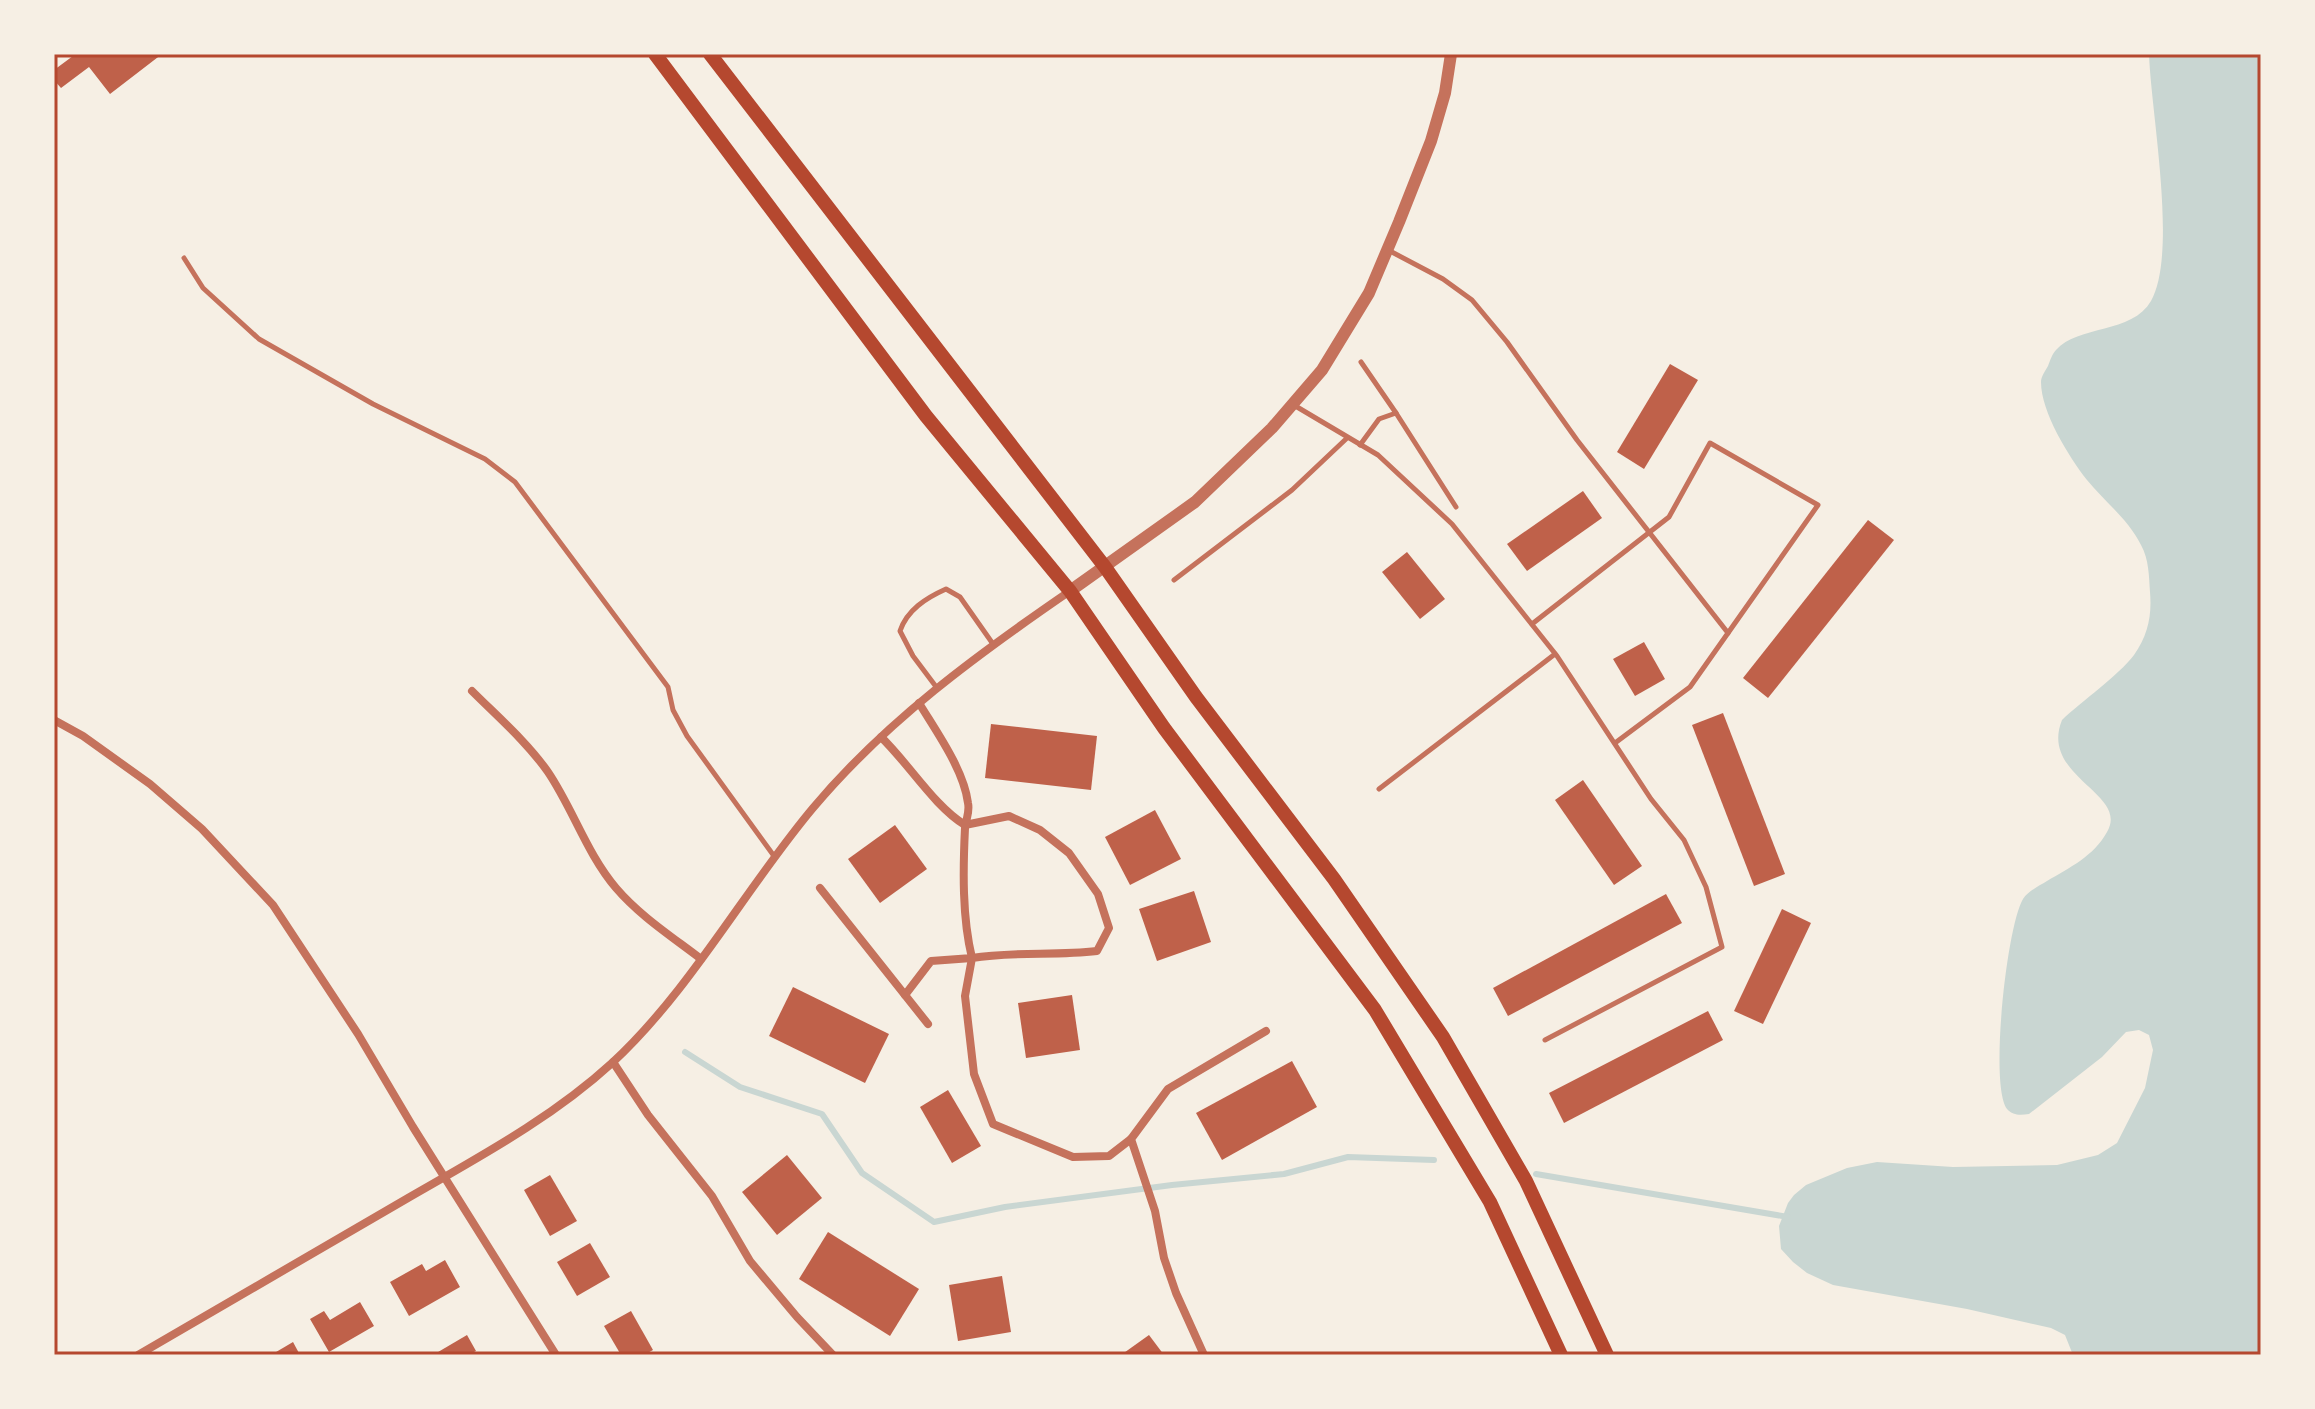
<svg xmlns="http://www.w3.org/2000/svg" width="2315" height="1409" font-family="'Roboto Serif',serif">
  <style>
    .water { fill: #c9d6d2 }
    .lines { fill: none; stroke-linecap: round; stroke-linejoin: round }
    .stream { stroke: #c9d6d2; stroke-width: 6 }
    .building { fill: #bf614a }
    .service { stroke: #c5725c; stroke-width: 5 }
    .minor { stroke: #c5725c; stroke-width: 8 }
    .tertiary { stroke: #c5725c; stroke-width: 12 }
    .secondary { stroke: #b5482f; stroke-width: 14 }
    .neatline { fill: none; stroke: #b5482f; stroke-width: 3 }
  </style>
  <rect width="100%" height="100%" fill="#f6efe4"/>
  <path class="water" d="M 2149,54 L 2261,54 L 2261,1355 L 2073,1355 L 2065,1335 L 2051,1328 L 1967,1309 L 1833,1285 L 1807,1273 L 1793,1262 L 1781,1249 L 1779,1226 L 1788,1203 L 1794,1195 L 1806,1185 L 1847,1168 L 1877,1162 L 1953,1167 L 2057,1165 L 2098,1155 L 2117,1143 L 2145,1088 L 2153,1050 L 2149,1035 L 2139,1030 L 2126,1032 L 2102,1057 L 2029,1114 C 2021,1115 2013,1116 2007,1109 C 1989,1085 2007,925 2023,899 C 2028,891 2039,886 2047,881 C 2069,868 2094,856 2107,832 C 2130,793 2039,777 2062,720 C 2082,701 2118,676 2134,655 C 2148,635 2152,616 2150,592 C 2149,577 2149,559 2141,545 C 2128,519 2105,502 2087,480 C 2069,457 2041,412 2041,382 C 2041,377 2045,371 2048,366 C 2050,361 2052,354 2056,350 C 2078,325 2132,334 2151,301 C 2178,253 2151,113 2149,54 Z"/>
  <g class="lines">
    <g class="stream">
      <polyline points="685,1052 740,1087 822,1114 862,1173 934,1222 1005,1207 1172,1185 1284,1174 1348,1157 1434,1160"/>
      <polyline points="1536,1174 1788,1217"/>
    </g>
  </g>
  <g class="building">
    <polygon points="71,54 162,54 110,94 89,67 61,88 54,80 54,70 73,56"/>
    <polygon points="1670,364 1698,380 1644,469 1617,452"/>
    <polygon points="1583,491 1602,518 1527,571 1507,544"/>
    <polygon points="1868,520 1894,540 1768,698 1743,678"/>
    <polygon points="1407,552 1445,599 1420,619 1382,572"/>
    <polygon points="1644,642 1665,679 1635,696 1613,659"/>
    <polygon points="1723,713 1785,874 1754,886 1692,725"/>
    <polygon points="991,724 1097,736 1091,790 985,778"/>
    <polygon points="1583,780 1642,866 1614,885 1555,800"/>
    <polygon points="1155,810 1181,859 1130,885 1105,837"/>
    <polygon points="895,825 927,869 880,903 848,859"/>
    <polygon points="1194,891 1211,942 1157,961 1139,909"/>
    <polygon points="1666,894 1682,923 1508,1016 1493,988"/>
    <polygon points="1782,909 1811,923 1763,1024 1734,1011"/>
    <polygon points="793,987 889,1034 865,1083 769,1036"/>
    <polygon points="1072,995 1080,1050 1026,1058 1018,1003"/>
    <polygon points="1708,1011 1723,1040 1564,1123 1549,1093"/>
    <polygon points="1292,1061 1317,1107 1222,1160 1196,1113"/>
    <polygon points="948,1090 981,1146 952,1163 920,1107"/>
    <polygon points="787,1155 822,1198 777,1235 742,1192"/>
    <polygon points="550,1175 577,1221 550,1236 524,1190"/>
    <polygon points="828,1232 919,1289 890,1336 799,1279"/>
    <polygon points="590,1243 610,1277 577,1296 557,1262"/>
    <polygon points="445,1260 460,1287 409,1316 390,1282 422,1264 426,1271"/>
    <polygon points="1002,1276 1011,1332 958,1341 949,1285"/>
    <polygon points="360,1302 374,1326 329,1352 310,1319 324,1311 330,1320"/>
    <polygon points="631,1311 653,1350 644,1355 621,1355 604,1326"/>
    <polygon points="467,1335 476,1351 468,1355 433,1355"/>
    <polygon points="1149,1335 1164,1355 1121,1355"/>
    <polygon points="293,1342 300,1355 271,1355"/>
  </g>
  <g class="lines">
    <g class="service">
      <polyline points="1388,250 1443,279 1472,300 1507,342 1577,440 1728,633 1690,687 1615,743"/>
      <polyline points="184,258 203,288 259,339 373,404 485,459 515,482 668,687 673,710 687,736 774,856"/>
      <polyline points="1361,362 1396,413"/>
      <polyline points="1292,404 1378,455 1452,524 1557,656 1651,799 1684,840 1706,887 1722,947 1545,1040"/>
      <polyline points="1360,445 1379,419 1396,413 1456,507"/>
      <polyline points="1174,580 1292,490 1346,439"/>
      <polyline points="1532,624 1669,517 1710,443 1818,505 1728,633"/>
      <path d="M 937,688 L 913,656 L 900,631 C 907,610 926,598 946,589 L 960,597 L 993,644"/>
      <polyline points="1379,789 1555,654"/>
    </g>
    <g class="minor">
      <path d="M 472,691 C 498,717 527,742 548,772 C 573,809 587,854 616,888 C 640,916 671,936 701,959"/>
      <polyline points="54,720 83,736 150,784 202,829 273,905 358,1034 413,1127 556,1355"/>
      <path d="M 881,737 C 909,764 934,806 965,825 L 1009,816 L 1040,830 L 1069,853 L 1098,894 L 1109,928 L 1097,951 C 1055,956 1014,951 972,958 L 965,996 L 974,1074 L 993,1124 L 1073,1157 L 1109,1156 L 1131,1139"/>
      <polyline points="820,888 928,1024"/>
      <path d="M 905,995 L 931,961 L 972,958 C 962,917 963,869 965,828 C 966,819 970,812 968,803 C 964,770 936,731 919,703"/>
      <polyline points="613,1062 648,1115 712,1196 750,1261 797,1317 833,1355"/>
      <path d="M 138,1355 C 228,1303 318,1250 408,1198 C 479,1157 552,1118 612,1063 C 690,991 745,889 813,808 C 886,721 978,654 1070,591"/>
      <polyline points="1204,1355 1176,1293 1164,1258 1155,1211 1131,1139 1168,1089 1266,1031"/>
    </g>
    <polyline class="tertiary" points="1070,591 1195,502 1272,428 1322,370 1369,293 1399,222 1431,141 1445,93 1451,54"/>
    <g class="secondary">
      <polyline points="655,54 926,416 1070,591 1164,728 1375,1010 1490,1202 1561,1355"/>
      <polyline points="710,54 1105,567 1196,697 1334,879 1443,1037 1526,1181 1607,1355"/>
    </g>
  </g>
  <rect width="2315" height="1409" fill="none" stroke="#f6efe4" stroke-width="112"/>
  <rect x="56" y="56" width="2203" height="1297" class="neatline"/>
</svg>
